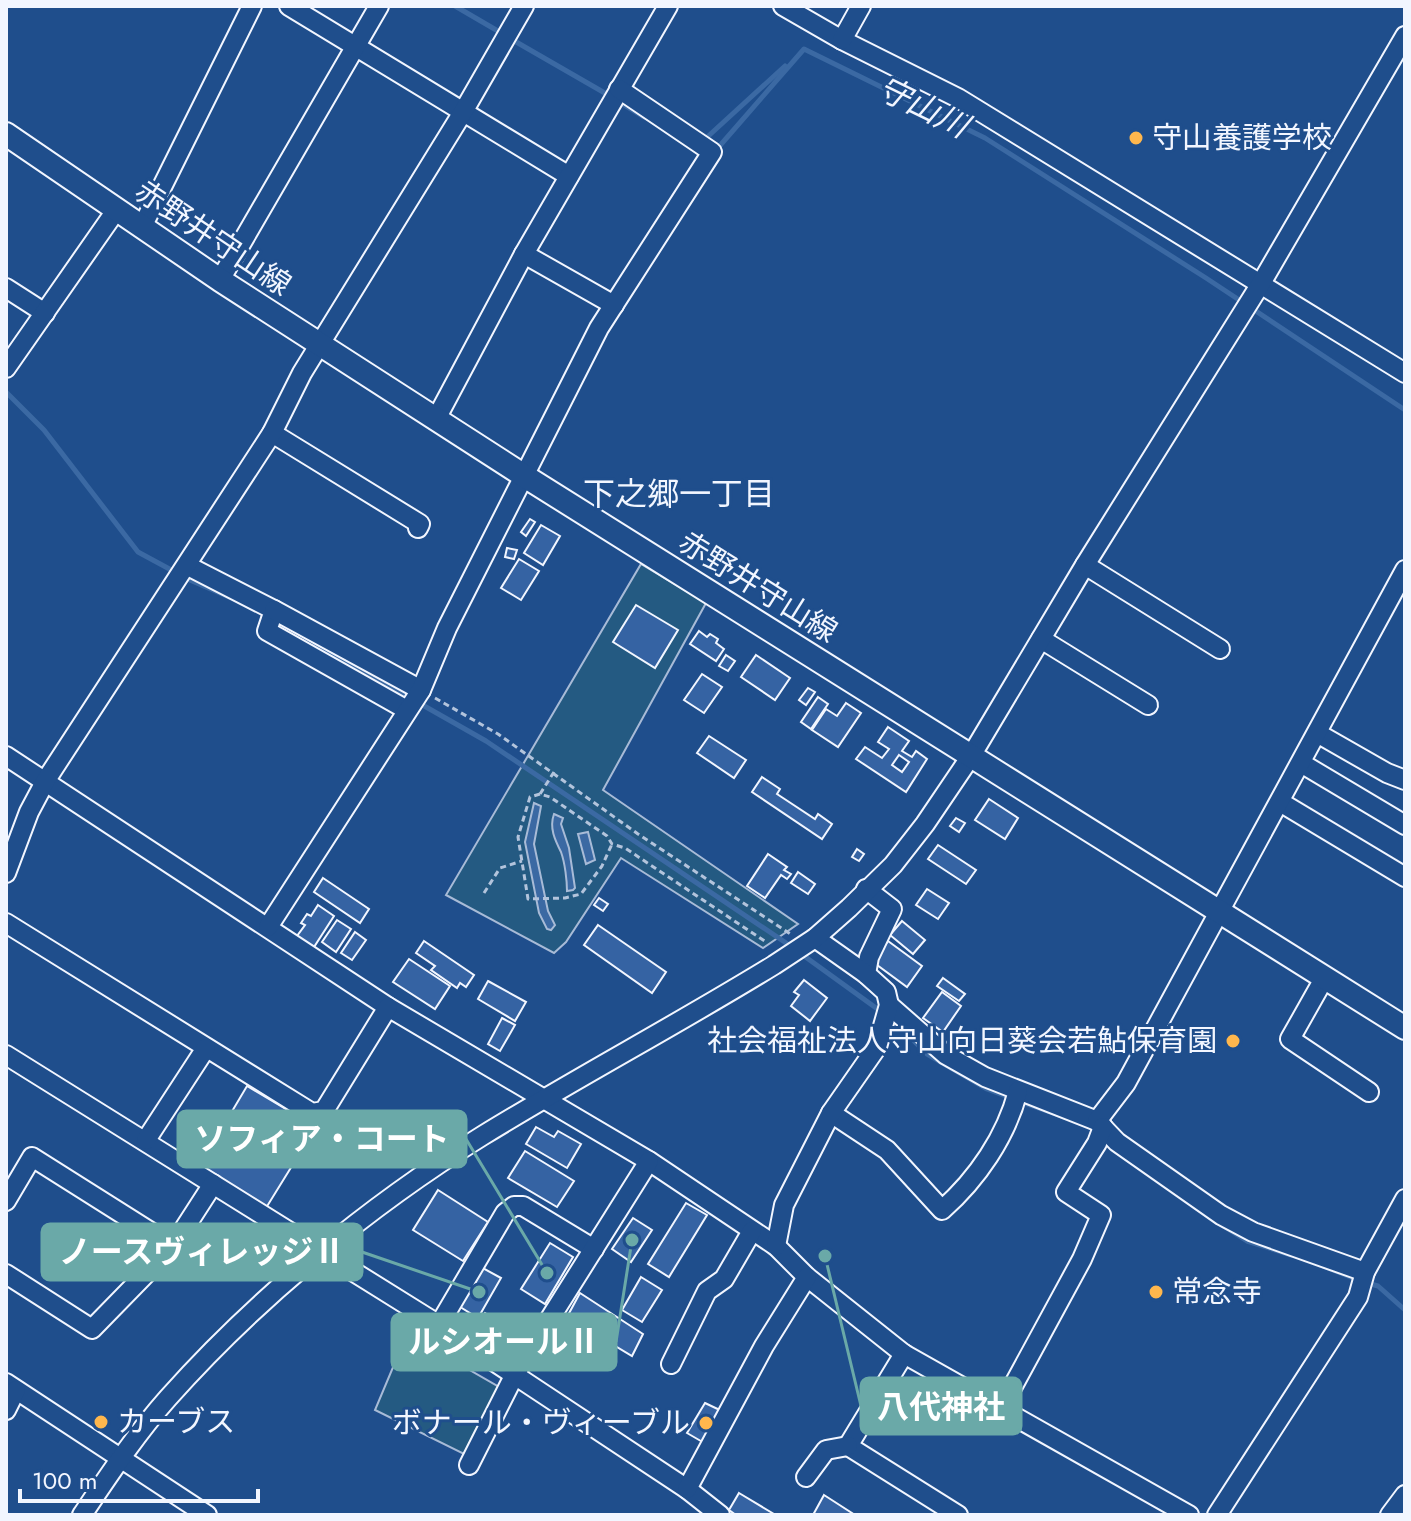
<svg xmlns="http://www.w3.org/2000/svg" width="1411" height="1521" font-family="Jost,'Noto Sans JP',sans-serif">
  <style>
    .green { fill: #245a82; stroke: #a8bbd7; stroke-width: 2 }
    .water { fill: #3b69a3; stroke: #a8bbd7; stroke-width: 2 }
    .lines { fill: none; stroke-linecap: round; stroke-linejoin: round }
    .stream { stroke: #3b69a3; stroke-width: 5 }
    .building { fill: #3563a3; stroke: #f2f6ff; stroke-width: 2; fill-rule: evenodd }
    .minor-casing { stroke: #f2f6ff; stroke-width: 22 }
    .major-casing { stroke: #f2f6ff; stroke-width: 26 }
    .path { stroke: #b3c4dc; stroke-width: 3; stroke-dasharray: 6 4; stroke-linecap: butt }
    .minor { stroke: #1f4e8c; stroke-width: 18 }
    .major { stroke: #1f4e8c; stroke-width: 22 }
    .poi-dot { fill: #ffb74d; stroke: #1f4e8c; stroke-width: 3 }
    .labels { text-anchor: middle; stroke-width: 6; stroke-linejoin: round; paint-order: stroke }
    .poi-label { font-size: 30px; fill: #f2f6ff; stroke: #1f4e8c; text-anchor: start }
    .street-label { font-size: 30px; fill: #f2f6ff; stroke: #1f4e8c }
    .water-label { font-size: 32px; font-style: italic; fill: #f2f6ff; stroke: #1f4e8c }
    .neighbourhood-label { font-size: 32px; fill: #f2f6ff; stroke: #1f4e8c }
    .leader { fill: none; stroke: #6aa9a8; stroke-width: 3 }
    .callout-dot { fill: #6aa9a8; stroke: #1f4e8c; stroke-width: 3 }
    .callout { fill: #6aa9a8; stroke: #6aa9a8; stroke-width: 3 }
    .callout-label { font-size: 32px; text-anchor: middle; font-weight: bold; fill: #fff }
  </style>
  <rect width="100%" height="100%" fill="#1f4e8c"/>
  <g class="green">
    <polygon points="641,564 706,603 603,790 798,924 763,948 621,858 566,942 554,953 446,895"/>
    <polygon points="407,1334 499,1387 464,1454 375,1410"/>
  </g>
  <g class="water">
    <polygon points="534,803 541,806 534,844 548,911 555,925 551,930 547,929 539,913 525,842"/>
    <path d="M 554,814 L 563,818 L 561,824 L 569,848 L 575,888 L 573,890 L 567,891 C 567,881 565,863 561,852 C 555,840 549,828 554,814 Z"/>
    <polygon points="588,832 595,860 586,864 578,834"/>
  </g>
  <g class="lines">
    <g class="stream">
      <polyline points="455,6 503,34"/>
      <polyline points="511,39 610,96"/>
      <polyline points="618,101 644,117"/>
      <polyline points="704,140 785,66"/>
      <polyline points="717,149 804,49 985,138 1206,278 1405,410"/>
      <polyline points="6,392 44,430 138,552 175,572"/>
      <polyline points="183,577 229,597"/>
      <polyline points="315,643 410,698"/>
      <polyline points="419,703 486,741 792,947"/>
      <polyline points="800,953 883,1013"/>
      <polyline points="897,1024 927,1054 987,1089 1011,1098"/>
      <polyline points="1021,1102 1064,1117"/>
      <polyline points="1220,1224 1247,1241 1291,1255"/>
      <polyline points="1323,1266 1358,1280"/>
      <polyline points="1367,1283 1378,1286 1405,1310"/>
    </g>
  </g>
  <g class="building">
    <polygon points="530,519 535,522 526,536 521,532"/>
    <polygon points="541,525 560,536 543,565 524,553"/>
    <polygon points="507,548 517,550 514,559 505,557"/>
    <polygon points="519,559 539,571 521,600 501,588"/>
    <polygon points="636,605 678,630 655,668 613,642"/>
    <polygon points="699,631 707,637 710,634 718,639 716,643 724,649 716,661 690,644"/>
    <polygon points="726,655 735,661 728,671 719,666"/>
    <polygon points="756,655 790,678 775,700 741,677"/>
    <polygon points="702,674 722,687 704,713 684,700"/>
    <polygon points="808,688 815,692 806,705 799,700"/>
    <polygon points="818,697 828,704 811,729 801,722"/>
    <polygon points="846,703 861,713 838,747 812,730 826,709 837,716"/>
    <path d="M 888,727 L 909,741 L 902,751 L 912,757 L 916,751 L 927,759 L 906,792 L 856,759 L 865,747 L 882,758 L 889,749 L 878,742 ZM 899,755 L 909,762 L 902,772 L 892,765 Z"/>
    <polygon points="709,736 746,760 734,778 697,753"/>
    <polygon points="762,777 780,789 777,794 815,819 818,814 832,824 822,839 752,792"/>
    <polygon points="989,799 1018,818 1005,839 975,820"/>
    <polygon points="956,818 965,823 959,832 950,826"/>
    <polygon points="938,845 976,870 966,884 928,859"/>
    <polygon points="857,849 864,854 859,861 852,857"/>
    <polygon points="768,854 787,867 784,870 791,874 787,879 781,875 765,898 747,886"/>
    <polygon points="798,872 815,884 808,894 791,883"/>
    <polygon points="323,878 369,909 360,923 314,892"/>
    <polygon points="927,889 949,903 938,919 916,905"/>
    <polygon points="599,898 608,904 603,911 594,905"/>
    <polygon points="318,905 334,916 314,947 297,936 305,925 301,923 307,914 311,916"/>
    <polygon points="337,920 351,929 336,952 322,942"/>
    <polygon points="902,921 925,940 913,954 890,935"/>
    <polygon points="598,925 666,972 652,993 584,945"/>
    <polygon points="355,932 366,940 352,960 341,953"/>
    <polygon points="424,941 474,975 466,987 460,983 457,988 431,970 435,966 416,953"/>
    <polygon points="888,941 922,966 907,987 873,962"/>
    <polygon points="409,959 450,986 435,1009 393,982"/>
    <polygon points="943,978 965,994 959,1001 937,986"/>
    <polygon points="804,980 827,998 810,1021 791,1006 799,995 794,992"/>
    <polygon points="488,981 526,1002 515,1021 478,999"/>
    <polygon points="942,992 961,1006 943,1032 923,1018"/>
    <polygon points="502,1018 515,1025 500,1051 488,1044"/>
    <polygon points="247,1086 316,1127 266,1208 199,1167"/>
    <polygon points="536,1127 554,1137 558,1131 581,1144 567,1168 526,1144"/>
    <polygon points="525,1151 574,1181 557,1207 508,1178"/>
    <polygon points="438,1190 488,1222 463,1261 413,1230"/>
    <polygon points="686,1203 707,1215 669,1277 648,1264"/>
    <polygon points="633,1218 652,1230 631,1262 612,1249"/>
    <polygon points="550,1243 573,1257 545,1304 521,1289"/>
    <polygon points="479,1266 501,1278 478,1318 457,1305"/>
    <polygon points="641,1277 662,1290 642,1322 622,1310"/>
    <polygon points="580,1293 643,1334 632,1356 567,1317"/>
    <polygon points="485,1313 523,1337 512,1355 473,1331"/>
    <polygon points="705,1403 724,1412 706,1444 687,1433"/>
    <polygon points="739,1493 774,1514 736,1515 729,1510"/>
    <polygon points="824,1495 855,1515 813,1515"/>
  </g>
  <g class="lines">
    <g class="minor-casing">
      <g id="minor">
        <polyline points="289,6 569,176"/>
        <polyline points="783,6 842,40 958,98 1405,373"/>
        <polyline points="842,40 861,6"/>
        <polyline points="142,227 252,6"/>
        <polyline points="524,254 614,305"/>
        <polyline points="220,280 379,6"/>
        <polyline points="6,288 45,313"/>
        <polyline points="6,368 117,209"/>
        <polyline points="436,419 524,254 668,6"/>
        <polyline points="272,433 420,524 418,528"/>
        <polyline points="1085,565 1220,649"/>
        <polyline points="188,566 274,610 267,631 407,710"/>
        <polyline points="274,610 421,690"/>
        <polyline points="1041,639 1148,705"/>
        <polyline points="1317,733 1387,773 1405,780"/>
        <polyline points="6,756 388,1007 649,1161 776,1246 807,1277 904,1354 1189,1515"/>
        <polyline points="1301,763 1405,825"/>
        <polyline points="1280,802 1405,877"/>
        <polyline points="6,873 29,812 46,780 272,433 302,373 463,112 524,6"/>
        <polyline points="866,889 892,909 869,957 866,974"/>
        <polyline points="6,923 312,1113 324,1111 388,1007"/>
        <polyline points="268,927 421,690 447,628 599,328 712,152 619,89"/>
        <polyline points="1325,977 1290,1039 1369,1092"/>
        <polyline points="889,1005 946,1055 985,1077 1097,1121 1117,1142 1221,1215 1253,1232 1365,1272"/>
        <polyline points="6,1055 439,1325 687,1489 720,1515"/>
        <path d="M 831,1113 L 887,1150 L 942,1210 C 977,1179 1006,1137 1018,1091"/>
        <polyline points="1097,1121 1126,1083 1405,570"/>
        <polyline points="146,1140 206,1048"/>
        <polyline points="6,1201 32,1157 173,1246"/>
        <polyline points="776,1246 784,1205 831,1113 877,1047 889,1005 886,992 866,974 815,938"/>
        <polyline points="6,1274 92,1329 173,1246 213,1184"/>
        <polyline points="439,1325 505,1213 514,1206 523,1206 594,1249"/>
        <polyline points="904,1354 848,1446 958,1515"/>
        <polyline points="671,1364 707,1291 724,1279 752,1231"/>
        <polyline points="6,1383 207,1515"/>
        <polyline points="1001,1408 1082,1259 1101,1215 1066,1192 1097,1143 1103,1127"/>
        <polyline points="6,1410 16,1390"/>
        <polyline points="469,1465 515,1374 649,1161"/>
        <polyline points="806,1477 826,1450 848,1446"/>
        <polyline points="687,1489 764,1346 807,1277"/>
        <path d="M 82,1515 C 109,1475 136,1434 168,1398 C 256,1299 369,1206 482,1136 C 578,1077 678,1024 774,965 L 815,938 L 849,908 L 893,865 L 925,824 L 971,756 L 1085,565 L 1260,285 L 1405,36"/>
        <polyline points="1217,1515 1358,1297 1365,1272 1405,1199"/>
        <polyline points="1390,1515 1405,1495"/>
      </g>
    </g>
    <g class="major-casing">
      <polyline id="major" points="6,134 220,280 526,477 1405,1028"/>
    </g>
    <g class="path">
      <polyline points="435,698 498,734 638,834 792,935"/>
      <polyline points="554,772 540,794 550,797 607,836 612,844 625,848 766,942"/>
      <polyline points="540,794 530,797 518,837 528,899 565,898 581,894 602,866 612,844"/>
      <polyline points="484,893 500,868 522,861"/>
    </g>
    <use href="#minor" class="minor"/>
    <use href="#major" class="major"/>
  </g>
  <g class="poi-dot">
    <circle cx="1136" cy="138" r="8"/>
    <circle cx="1233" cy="1041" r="8"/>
    <circle cx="1156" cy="1292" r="8"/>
    <circle cx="101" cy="1422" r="8"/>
    <circle cx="706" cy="1423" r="8"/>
  </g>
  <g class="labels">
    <g class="poi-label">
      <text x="1152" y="148">守山養護学校</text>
      <text x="1217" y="1051" text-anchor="end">社会福祉法人守山向日葵会若鮎保育園</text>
      <text x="1172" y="1302">常念寺</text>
      <text x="117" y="1432">カーブス</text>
      <text x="690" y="1433" text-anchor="end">ボナール・ヴィーブル</text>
    </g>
    <g class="street-label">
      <text transform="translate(213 238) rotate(34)" y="10">赤野井守山線</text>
      <text transform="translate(758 587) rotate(32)" y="10">赤野井守山線</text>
    </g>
    <g class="water-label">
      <text transform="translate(923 107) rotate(26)" y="11">守山川</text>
    </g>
    <g class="neighbourhood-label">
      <text x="679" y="505">下之郷一丁目</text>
    </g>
  </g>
  <path class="leader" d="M547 1273L466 1139M479 1292L362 1252M632 1240L616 1342M825 1256L861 1406"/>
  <g class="callout-dot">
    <circle cx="547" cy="1273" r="8"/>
    <circle cx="479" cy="1292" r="8"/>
    <circle cx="632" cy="1240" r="8"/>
    <circle cx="825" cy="1256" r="8"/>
  </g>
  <g class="callout">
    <rect x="178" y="1111" width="288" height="56" rx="8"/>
    <rect x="42" y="1224" width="320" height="56" rx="8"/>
    <rect x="392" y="1314" width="224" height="56" rx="8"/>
    <rect x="861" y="1378" width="160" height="56" rx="8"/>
  </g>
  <g class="callout-label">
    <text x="322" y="1150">ソフィア・コート</text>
    <text x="202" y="1263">ノースヴィレッジⅡ</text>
    <text x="504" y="1353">ルシオールⅡ</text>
    <text x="941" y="1418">八代神社</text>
  </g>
  <rect width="1411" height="1521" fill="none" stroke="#f2f6ff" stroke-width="16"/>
  <path d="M20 1489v12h238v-12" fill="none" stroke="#f2f6ff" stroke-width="4"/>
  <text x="32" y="1489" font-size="24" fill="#f2f6ff" stroke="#1f4e8c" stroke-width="6" paint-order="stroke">100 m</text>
</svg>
